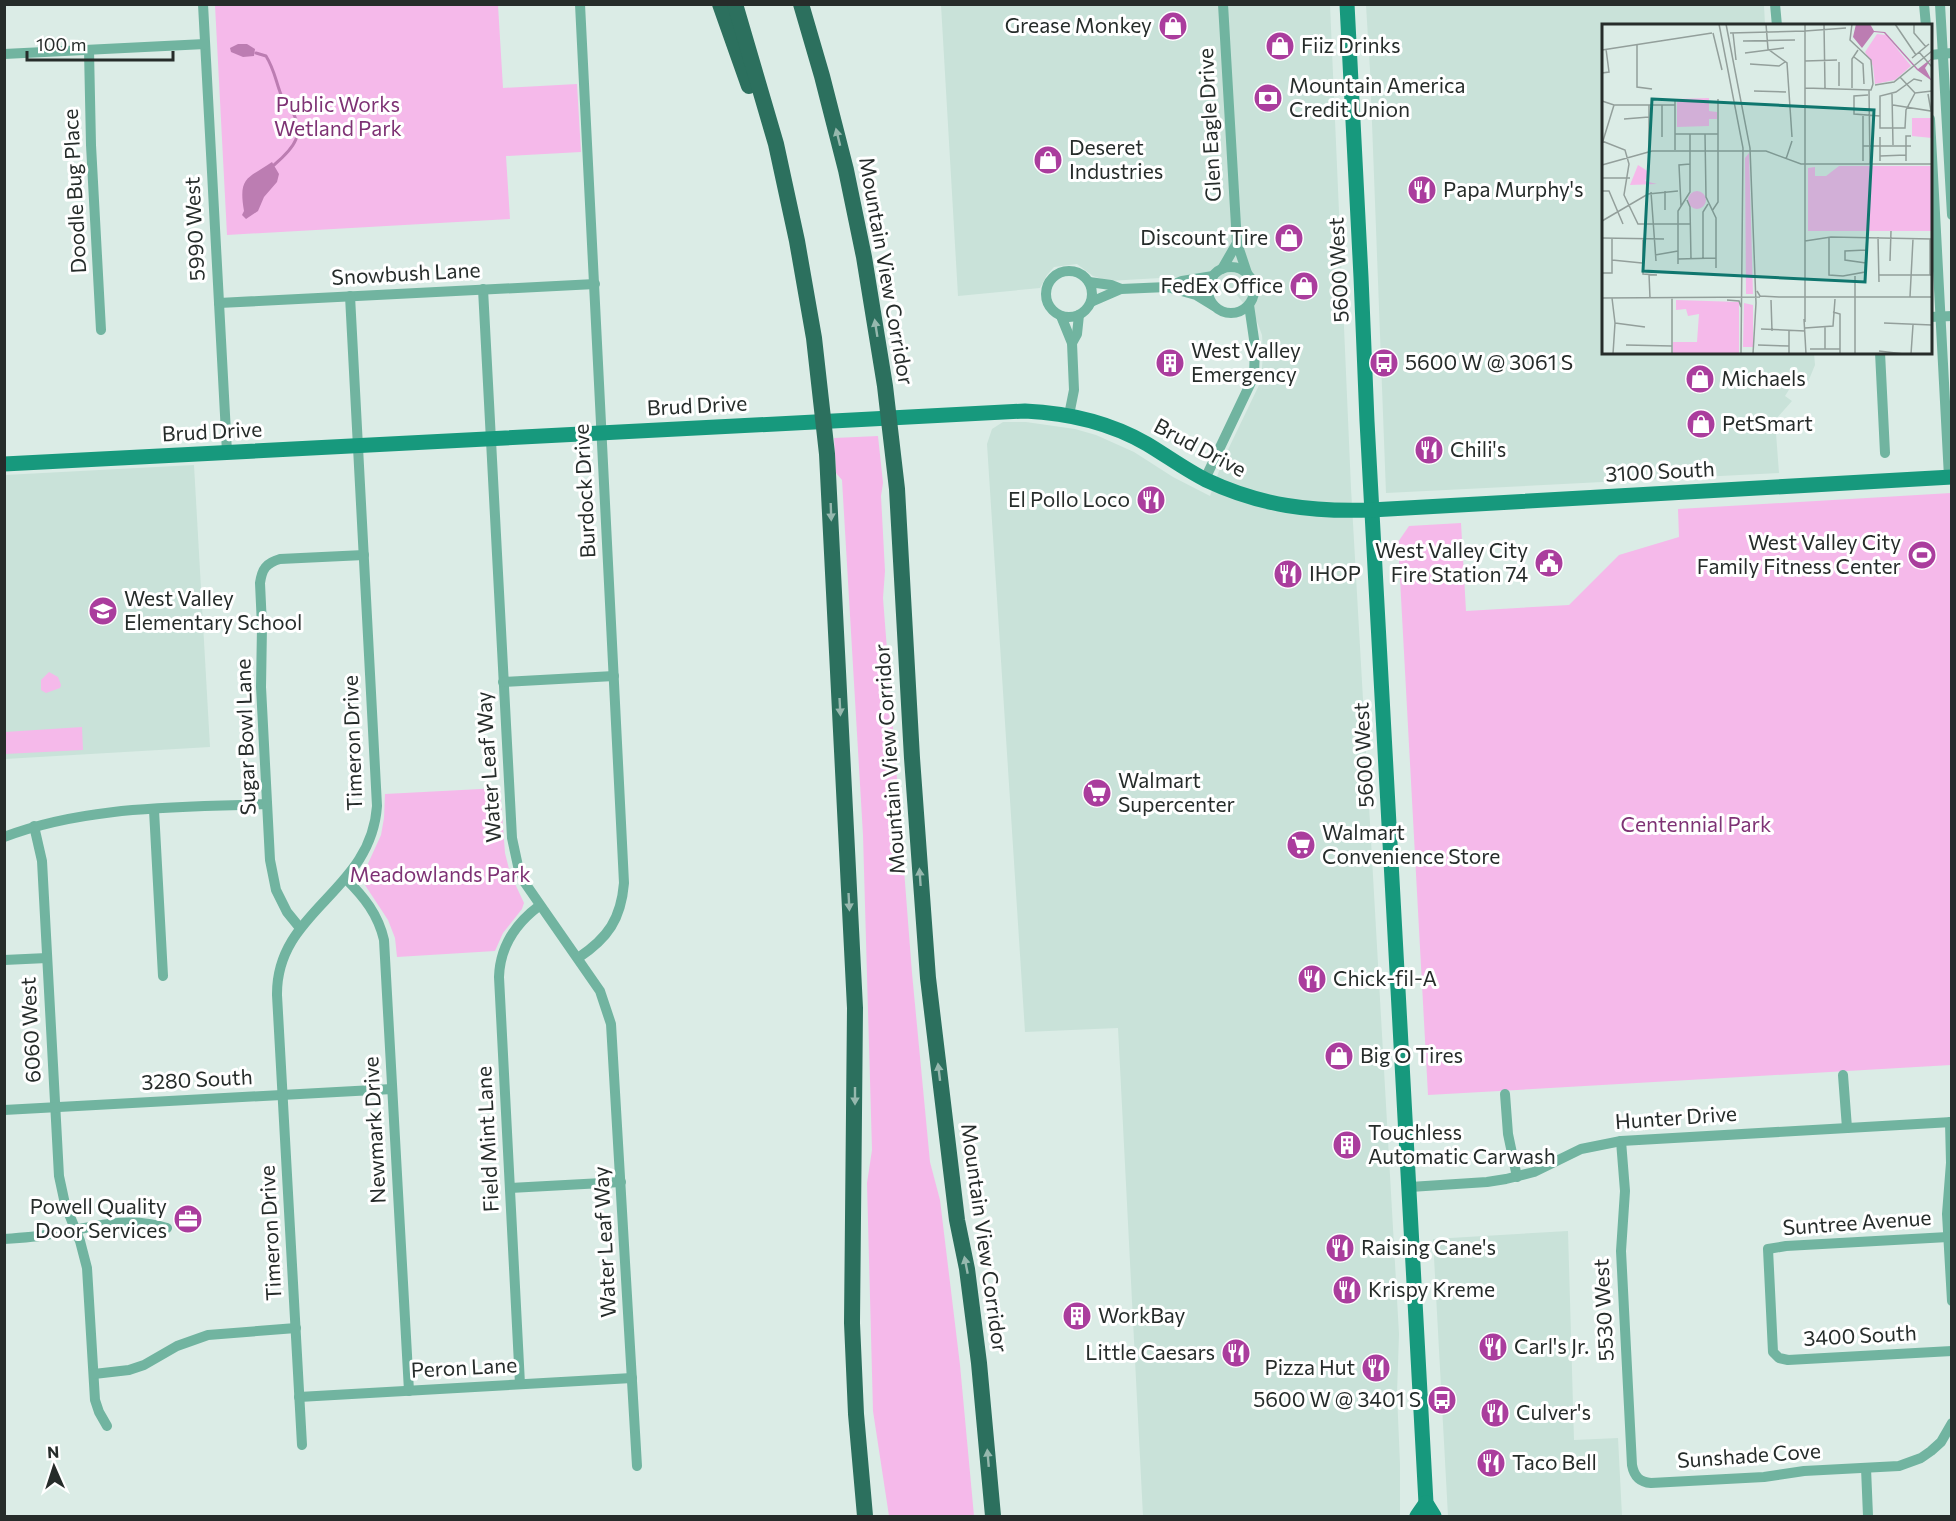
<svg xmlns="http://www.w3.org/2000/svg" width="1956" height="1521" font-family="Commissioner,sans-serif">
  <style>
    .built { fill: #c9e2d9 }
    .green { fill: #f5b9ea }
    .water { fill: #bc7db2 }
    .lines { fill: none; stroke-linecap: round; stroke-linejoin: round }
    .stream { stroke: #bc7db2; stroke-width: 3 }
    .minor { stroke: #71b4a0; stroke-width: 10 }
    .secondary { stroke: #17997d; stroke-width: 15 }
    .trunk { stroke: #2c705e; stroke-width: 16 }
    .oneway { fill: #96b8ae }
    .labels { text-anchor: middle; stroke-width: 6; stroke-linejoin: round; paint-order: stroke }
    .poi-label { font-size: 21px; fill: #262c2a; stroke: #fff; text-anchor: start }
    .park-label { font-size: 21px; fill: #7e3274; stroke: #fff }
    .street-label { font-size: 21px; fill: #262c2a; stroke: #fff }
    .inset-road { fill: none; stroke: #939f9b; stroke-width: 1.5 }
    .view { fill: #0f766e; fill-opacity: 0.15; stroke: #0f766e; stroke-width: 3 }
    .inset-edge { fill: none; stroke: #262c2a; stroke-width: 3 }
  </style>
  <rect width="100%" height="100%" fill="#dbece6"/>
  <g class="built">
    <polygon points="941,5 1330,5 1351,488 1399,1334 1397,1394 1400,1464 1400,1516 1143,1516 1118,1028 1025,1032 987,444 992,429 1003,422 1026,422 1075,429 1096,435 1134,452 1173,477 1210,496 1223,460 1261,381 1263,354 1262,335 1256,319 1228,284 1195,276 1108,281 1093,276 1077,264 1054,267 1047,275 1040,288 958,296"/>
    <polygon points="1366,5 1764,5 1765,25 1604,26 1604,352 1814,353 1815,365 1808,382 1790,388 1785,396 1792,401 1775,420 1779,473 1386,493 1370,70"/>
    <polygon points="194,465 210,747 5,759 5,475"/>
    <polygon points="1568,1231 1574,1440 1618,1438 1622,1516 1448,1516 1433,1239"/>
  </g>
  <g class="green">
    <polygon points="215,5 498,5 503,88 577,84 581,152 506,156 510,219 227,235"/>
    <polygon points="878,436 883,483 881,496 885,571 883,598 912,973 930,1162 940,1200 960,1365 974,1516 889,1516 873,1411 867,1183 872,1150 863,835 842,480 836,473 834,438"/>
    <polygon points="1951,493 1951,1065 1428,1095 1398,542 1409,526 1461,523 1466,611 1569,605 1619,555 1679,537 1678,509"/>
    <polygon points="49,672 58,677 61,685 60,688 46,693 41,690 41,680"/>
    <polygon points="82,727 83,750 5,754 5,732"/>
    <polygon points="500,788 505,853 510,873 524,903 522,909 503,933 495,951 397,957 395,938 388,920 361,879 381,835 384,818 385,794"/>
  </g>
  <g class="water">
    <polygon points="238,44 247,44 255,49 254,56 243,57 231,52 230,48"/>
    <path d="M 272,162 L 279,174 L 277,182 L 264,197 L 258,211 L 246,219 L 242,215 L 244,211 C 238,176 248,179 272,162 Z"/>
  </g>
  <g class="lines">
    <path class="stream" d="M 256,53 L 266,56 C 274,69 275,78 280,92 C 282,98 286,102 290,108 C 307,133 294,148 274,165"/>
    <g class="minor">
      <polyline points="203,4 227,452"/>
      <polyline points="1223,4 1237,243 1247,273"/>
      <polyline points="1775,4 1777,26"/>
      <polyline points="1924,4 1926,26"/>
      <polyline points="1940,4 1952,215"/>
      <polyline points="89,50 91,145 101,330"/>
      <polyline points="4,54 205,44"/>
      <polyline points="1930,55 1952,53"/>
      <polyline points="1930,119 1949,477"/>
      <circle cx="1231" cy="290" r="23"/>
      <polyline points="1222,269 1237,243"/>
      <circle cx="1069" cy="294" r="23"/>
      <polyline points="1089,282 1111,285 1121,289"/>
      <polyline points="1167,287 1196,295 1214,306"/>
      <polyline points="483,289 512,838 518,866 525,883 600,991 611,1024 637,1466"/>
      <polyline points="1091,302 1121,289 1167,287 1182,281 1213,276"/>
      <polyline points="219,303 595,284"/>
      <polyline points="1061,316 1072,343 1074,390 1069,415"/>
      <polyline points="1930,317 1952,316"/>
      <polyline points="1072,343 1077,334 1079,315"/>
      <polyline points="1880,352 1885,453"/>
      <polyline points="1205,479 1254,376 1255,346 1249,305"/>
      <polyline points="503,682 614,676"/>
      <polyline points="154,810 163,976"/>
      <polyline points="34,826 42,861 59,1176 65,1204 80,1241 87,1268 95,1400 99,1412 107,1426"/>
      <path d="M 4,837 C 88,805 179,808 267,804"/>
      <path d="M 346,879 C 364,897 378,914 384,940 L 409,1391"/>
      <path d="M 300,928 L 287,912 L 276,890 L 270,860 L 261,687 L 262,626 L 260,583 C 262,569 266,563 280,559 L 364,555"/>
      <path d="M 578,958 C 608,938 621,919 624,883 L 580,4"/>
      <polyline points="4,960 47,958"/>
      <polyline points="1843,1075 1847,1128"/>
      <polyline points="1505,1094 1508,1134 1517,1177"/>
      <polyline points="4,1110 392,1089"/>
      <polyline points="1950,1122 1951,1163 1947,1214 1952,1301"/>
      <path d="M 1621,1141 L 1625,1191 L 1621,1251 L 1632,1465 C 1634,1476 1639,1482 1651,1483 L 1764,1477 L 1804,1471 L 1899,1466 L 1921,1458 L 1931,1451 L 1941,1442 L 1952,1423"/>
      <polyline points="1410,1187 1487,1182 1506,1179 1534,1172 1581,1149 1621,1141 1952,1122"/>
      <polyline points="510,1188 621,1182"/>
      <polyline points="1948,1237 1786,1246 1768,1249 1773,1352 1779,1358 1788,1360 1952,1351"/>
      <path d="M 4,1239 C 20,1238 36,1237 51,1234 C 91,1228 126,1215 167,1228"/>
      <polyline points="94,1374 129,1370 144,1365 177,1346 208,1335 296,1328"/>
      <path d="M 520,1384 L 499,977 C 500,946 515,924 539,906"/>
      <polyline points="299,1397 632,1378"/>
      <path d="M 302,1445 L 277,995 C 276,910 371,893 377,806 L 350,296"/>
      <polyline points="1866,1468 1868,1516"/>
    </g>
    <g class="secondary">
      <polyline points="1347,4 1361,277 1367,421 1426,1503 1434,1516"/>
      <path d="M 4,464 L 1025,411 C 1069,413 1109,422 1147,444 C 1167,456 1186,470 1206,480 C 1261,506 1312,512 1371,510 L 1952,477"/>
      <polyline points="1417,1516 1426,1503"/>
    </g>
    <g class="trunk">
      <polyline points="720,4 749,86"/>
      <polyline points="735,4 776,144 797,241 814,338 827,454 855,1008 852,1323 856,1414 865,1516"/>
      <polyline points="801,4 822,76 846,170 864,257 885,386 897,489 912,758 928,978 957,1220 967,1269 979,1363 993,1516"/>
    </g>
  </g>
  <defs><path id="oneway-solid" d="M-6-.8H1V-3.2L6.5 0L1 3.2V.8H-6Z" transform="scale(1.5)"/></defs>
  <g class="oneway">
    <use href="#oneway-solid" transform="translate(838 137) rotate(-104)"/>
    <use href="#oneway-solid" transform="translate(876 328) rotate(-99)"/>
    <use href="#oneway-solid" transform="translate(831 512) rotate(88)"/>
    <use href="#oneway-solid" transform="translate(840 707) rotate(87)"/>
    <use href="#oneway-solid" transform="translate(920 877) rotate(-94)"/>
    <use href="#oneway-solid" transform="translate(849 902) rotate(87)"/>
    <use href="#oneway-solid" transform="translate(939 1072) rotate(-97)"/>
    <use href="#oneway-solid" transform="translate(855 1096) rotate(90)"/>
    <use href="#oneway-solid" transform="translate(966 1265) rotate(-101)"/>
    <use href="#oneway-solid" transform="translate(988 1458) rotate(-95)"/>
  </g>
  <defs>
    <g id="shop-disc" transform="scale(1.5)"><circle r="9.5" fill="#aa3d9d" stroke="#fff"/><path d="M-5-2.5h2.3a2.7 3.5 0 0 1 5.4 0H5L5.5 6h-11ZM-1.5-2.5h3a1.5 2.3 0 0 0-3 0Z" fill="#fff"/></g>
    <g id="bank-disc" transform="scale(1.5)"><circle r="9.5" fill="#aa3d9d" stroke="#fff"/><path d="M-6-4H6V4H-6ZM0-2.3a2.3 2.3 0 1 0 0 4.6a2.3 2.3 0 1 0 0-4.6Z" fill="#fff"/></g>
    <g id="restaurant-disc" transform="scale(1.5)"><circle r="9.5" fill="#aa3d9d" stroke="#fff"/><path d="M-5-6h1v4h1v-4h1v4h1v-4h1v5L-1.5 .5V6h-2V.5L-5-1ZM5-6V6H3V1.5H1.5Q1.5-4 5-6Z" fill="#fff"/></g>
    <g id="building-disc" transform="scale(1.5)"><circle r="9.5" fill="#aa3d9d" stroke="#fff"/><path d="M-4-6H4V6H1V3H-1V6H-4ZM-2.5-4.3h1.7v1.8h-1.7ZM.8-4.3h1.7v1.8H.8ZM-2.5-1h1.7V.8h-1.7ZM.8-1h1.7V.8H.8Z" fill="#fff"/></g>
    <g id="bus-disc" transform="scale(1.5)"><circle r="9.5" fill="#aa3d9d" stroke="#fff"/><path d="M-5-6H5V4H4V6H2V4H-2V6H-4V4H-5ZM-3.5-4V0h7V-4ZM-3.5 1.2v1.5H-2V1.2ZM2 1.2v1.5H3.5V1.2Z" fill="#fff"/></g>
    <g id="stadium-disc" transform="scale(1.5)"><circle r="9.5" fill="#aa3d9d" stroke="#fff"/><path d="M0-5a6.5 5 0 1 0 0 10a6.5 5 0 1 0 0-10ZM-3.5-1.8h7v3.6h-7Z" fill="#fff"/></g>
    <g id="civic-disc" transform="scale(1.5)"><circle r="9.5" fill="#aa3d9d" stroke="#fff"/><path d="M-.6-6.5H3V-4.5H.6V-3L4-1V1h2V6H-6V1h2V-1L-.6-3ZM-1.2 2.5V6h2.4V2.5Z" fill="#fff"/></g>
    <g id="school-disc" transform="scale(1.5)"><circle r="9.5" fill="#aa3d9d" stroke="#fff"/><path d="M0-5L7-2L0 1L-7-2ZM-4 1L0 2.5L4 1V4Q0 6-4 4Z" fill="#fff"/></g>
    <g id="supermarket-disc" transform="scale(1.5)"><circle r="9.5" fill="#aa3d9d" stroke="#fff"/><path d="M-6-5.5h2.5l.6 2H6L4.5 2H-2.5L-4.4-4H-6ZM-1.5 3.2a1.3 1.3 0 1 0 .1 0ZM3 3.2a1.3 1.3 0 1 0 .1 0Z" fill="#fff"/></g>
    <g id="office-disc" transform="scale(1.5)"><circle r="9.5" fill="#aa3d9d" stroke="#fff"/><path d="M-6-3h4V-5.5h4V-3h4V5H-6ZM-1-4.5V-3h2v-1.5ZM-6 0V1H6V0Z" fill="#fff"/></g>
  </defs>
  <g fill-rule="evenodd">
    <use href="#shop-disc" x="1173" y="26"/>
    <use href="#shop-disc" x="1280" y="46"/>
    <use href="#bank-disc" x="1268" y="98"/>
    <use href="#shop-disc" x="1048" y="160"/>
    <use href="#restaurant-disc" x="1422" y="190"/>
    <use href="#shop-disc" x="1289" y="238"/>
    <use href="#shop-disc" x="1304" y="286"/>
    <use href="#building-disc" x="1170" y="363"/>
    <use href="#bus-disc" x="1384" y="363"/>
    <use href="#shop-disc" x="1700" y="379"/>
    <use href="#shop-disc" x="1701" y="424"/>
    <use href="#restaurant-disc" x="1429" y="450"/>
    <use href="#restaurant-disc" x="1151" y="500"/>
    <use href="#stadium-disc" x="1922" y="555"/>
    <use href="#civic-disc" x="1549" y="563"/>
    <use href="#restaurant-disc" x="1288" y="574"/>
    <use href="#school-disc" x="103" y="611"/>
    <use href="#supermarket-disc" x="1097" y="793"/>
    <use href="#supermarket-disc" x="1301" y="845"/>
    <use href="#restaurant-disc" x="1312" y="979"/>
    <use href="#shop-disc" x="1339" y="1056"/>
    <use href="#building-disc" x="1347" y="1145"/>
    <use href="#office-disc" x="188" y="1219"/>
    <use href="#restaurant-disc" x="1340" y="1248"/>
    <use href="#restaurant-disc" x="1347" y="1290"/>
    <use href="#building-disc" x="1077" y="1316"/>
    <use href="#restaurant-disc" x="1493" y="1347"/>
    <use href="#restaurant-disc" x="1236" y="1353"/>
    <use href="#restaurant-disc" x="1376" y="1368"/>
    <use href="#bus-disc" x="1442" y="1400"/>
    <use href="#restaurant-disc" x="1495" y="1413"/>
    <use href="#restaurant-disc" x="1491" y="1463"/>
  </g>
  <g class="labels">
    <g class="poi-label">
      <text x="1152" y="33" text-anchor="end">Grease Monkey</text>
      <text x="1301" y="53">Fiiz Drinks</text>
      <text x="1289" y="93">Mountain America<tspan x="1289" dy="24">Credit Union</tspan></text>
      <text x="1069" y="155">Deseret<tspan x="1069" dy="24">Industries</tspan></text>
      <text x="1443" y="197">Papa Murphy's</text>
      <text x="1268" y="245" text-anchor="end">Discount Tire</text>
      <text x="1283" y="293" text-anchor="end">FedEx Office</text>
      <text x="1191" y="358">West Valley<tspan x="1191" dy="24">Emergency</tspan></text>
      <text x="1405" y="370">5600 W @ 3061 S</text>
      <text x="1721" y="386">Michaels</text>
      <text x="1722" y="431">PetSmart</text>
      <text x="1450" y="457">Chili's</text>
      <text x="1130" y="507" text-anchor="end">El Pollo Loco</text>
      <text x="1901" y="550" text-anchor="end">West Valley City<tspan x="1901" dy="24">Family Fitness Center</tspan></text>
      <text x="1528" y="558" text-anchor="end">West Valley City<tspan x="1528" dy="24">Fire Station 74</tspan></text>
      <text x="1309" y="581">IHOP</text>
      <text x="124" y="606">West Valley<tspan x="124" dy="24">Elementary School</tspan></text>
      <text x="1118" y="788">Walmart<tspan x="1118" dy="24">Supercenter</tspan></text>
      <text x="1322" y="840">Walmart<tspan x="1322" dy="24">Convenience Store</tspan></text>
      <text x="1333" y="986">Chick-fil-A</text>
      <text x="1360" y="1063">Big O Tires</text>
      <text x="1368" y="1140">Touchless<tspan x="1368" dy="24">Automatic Carwash</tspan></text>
      <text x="167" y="1214" text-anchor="end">Powell Quality<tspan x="167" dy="24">Door Services</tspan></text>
      <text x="1361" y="1255">Raising Cane's</text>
      <text x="1368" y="1297">Krispy Kreme</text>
      <text x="1098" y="1323">WorkBay</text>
      <text x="1514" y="1354">Carl's Jr.</text>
      <text x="1215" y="1360" text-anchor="end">Little Caesars</text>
      <text x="1355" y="1375" text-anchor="end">Pizza Hut</text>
      <text x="1421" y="1407" text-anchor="end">5600 W @ 3401 S</text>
      <text x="1516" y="1420">Culver's</text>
      <text x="1512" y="1470">Taco Bell</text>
    </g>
    <g class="park-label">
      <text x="338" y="112">Public Works<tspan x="338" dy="24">Wetland Park</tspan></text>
      <text x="1696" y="832">Centennial Park</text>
      <text x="440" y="882">Meadowlands Park</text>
    </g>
    <g class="street-label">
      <text transform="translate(1210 125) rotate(-93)" y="7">Glen Eagle Drive</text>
      <text transform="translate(75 191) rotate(-93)" y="7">Doodle Bug Place</text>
      <text transform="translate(195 229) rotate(-93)" y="7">5990 West</text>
      <text transform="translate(1339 270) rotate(-93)" y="7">5600 West</text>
      <text transform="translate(886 271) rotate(80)" y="7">Mountain View Corridor</text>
      <text transform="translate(406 274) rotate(-3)" y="7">Snowbush Lane</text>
      <text transform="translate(697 406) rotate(-3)" y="7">Brud Drive</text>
      <text transform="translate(212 432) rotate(-3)" y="7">Brud Drive</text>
      <text transform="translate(1200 448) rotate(28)" y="7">Brud Drive</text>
      <text transform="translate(1660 472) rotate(-3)" y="7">3100 South</text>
      <text transform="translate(585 491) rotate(-93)" y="7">Burdock Drive</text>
      <text transform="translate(246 737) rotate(-92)" y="7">Sugar Bowl Lane</text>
      <text transform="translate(353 743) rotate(-92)" y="7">Timeron Drive</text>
      <text transform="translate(1364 755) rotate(-93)" y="7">5600 West</text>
      <text transform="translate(890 759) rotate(-94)" y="7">Mountain View Corridor</text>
      <text transform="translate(489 767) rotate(-94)" y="7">Water Leaf Way</text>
      <text transform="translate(31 1030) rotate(-93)" y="7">6060 West</text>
      <text transform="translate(197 1080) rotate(-3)" y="7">3280 South</text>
      <text transform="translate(1676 1118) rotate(-4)" y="7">Hunter Drive</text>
      <text transform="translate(375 1130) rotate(-93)" y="7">Newmark Drive</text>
      <text transform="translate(488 1139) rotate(-93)" y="7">Field Mint Lane</text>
      <text transform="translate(1857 1223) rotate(-4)" y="7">Suntree Avenue</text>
      <text transform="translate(271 1233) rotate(-93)" y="7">Timeron Drive</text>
      <text transform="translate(984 1238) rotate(82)" y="7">Mountain View Corridor</text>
      <text transform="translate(605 1242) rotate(-93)" y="7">Water Leaf Way</text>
      <text transform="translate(1604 1310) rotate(-93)" y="7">5530 West</text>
      <text transform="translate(1860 1336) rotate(-3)" y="7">3400 South</text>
      <text transform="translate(464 1368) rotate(-3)" y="7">Peron Lane</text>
      <text transform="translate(1749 1456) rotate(-4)" y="7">Sunshade Cove</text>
    </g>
  </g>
  <g transform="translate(1602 24)">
    <rect width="330" height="330" fill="#dbece6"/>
    <path d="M 275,10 L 284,11 L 309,42 L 293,56 L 273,60 L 271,42 L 263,28 ZM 107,74 L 107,87 L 115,88 L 115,95 L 107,95 L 107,102 L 75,103 L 75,75 ZM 310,94 L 330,94 L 330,114 L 310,112 ZM 147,129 L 151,270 L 144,270 L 143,134 ZM 36,141 L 47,148 L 43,157 L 55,160 L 28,161 ZM 237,142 L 330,142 L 330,207 L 206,207 L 206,144 L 213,143 L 213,152 L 224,152 ZM86 176a9 9 0 1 1 18 0a9 9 0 1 1-18 0ZM 74,276 L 137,278 L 137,330 L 71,330 L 71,318 L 95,318 L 97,290 L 86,292 L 84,285 L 74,286 ZM 142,279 L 151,281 L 151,323 L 141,323 Z" fill="#f5b9ea"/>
    <path d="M 254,0 L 268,0 L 272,7 L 283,8 L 316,45 L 330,34 L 323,44 L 330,57 L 315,46 L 282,9 L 272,8 L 260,24 L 251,13 Z" fill="#bc7db2"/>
    <path class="inset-road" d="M 117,0 L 141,124 L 139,330M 124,0 L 148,124 L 154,279 L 151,330M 164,0 L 166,25 L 185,39 L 190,113M 222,0 L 223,64M 250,0 L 248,16 L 269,36 L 271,60M 293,0 L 314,31M 312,0 L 312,9 L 324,23M 203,7 L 244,4M 111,9 L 120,46M 128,9 L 203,7M 131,9 L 134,36M 141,17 L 193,16M 35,21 L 35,63 L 50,65M 0,26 L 110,9M 317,28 L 330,43M 143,29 L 182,24M 252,33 L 261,40 L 262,60M 310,34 L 327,20M 203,37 L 235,36M 148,40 L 177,42 L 183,38M 0,49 L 7,48 L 4,25M 298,53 L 313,69 L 330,67M 273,61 L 292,58 L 330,27M 237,62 L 237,38M 203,64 L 269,66 L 271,60M 250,64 L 250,35 L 256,26M 267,66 L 268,140M 152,67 L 184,68M 313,69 L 304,86 L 303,104 L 278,104 L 278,72 L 294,68 L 312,55 L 320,57M 290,70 L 291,121M 266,71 L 252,72 L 252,90 L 278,92M 73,75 L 73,126M 0,77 L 12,81 L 73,81M 291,81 L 329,87 L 326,70M 261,92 L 261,137M 22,95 L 47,93M 73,110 L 116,110M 103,110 L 104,173 L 114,194 L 114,244M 60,113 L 60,81M 278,113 L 278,137M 0,117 L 23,126 L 27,140 L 22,171 L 36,200 L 88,200M 0,120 L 12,81M 261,122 L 309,122M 47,127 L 47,81M 278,132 L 304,131M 184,135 L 190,117M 304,137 L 304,112 L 309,112M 0,141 L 50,127 L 164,127 L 199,140 L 330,140M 0,154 L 28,154M 0,167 L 7,167 L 21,200M 63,167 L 63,186M 49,168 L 54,237M 85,176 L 88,183 L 89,235M 79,182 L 77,141 L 88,140M 110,187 L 116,178 L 116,75M 0,197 L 46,170 L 76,167M 227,213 L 227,251 L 241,252 L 263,248 L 265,213M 276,213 L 277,258M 0,214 L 62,215M 41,215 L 41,250 L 55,251M 328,215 L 328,251M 203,217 L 229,213 L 330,215M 264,226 L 243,227 L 243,236 L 264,239M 53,231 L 76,227M 101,234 L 101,188 L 106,180M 76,235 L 114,234M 10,236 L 40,239M 288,237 L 289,207M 76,240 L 76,187 L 88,168 L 88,110M 0,249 L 10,249 L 10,214M 47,250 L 48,274M 277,251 L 330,251M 253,252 L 253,330M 155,267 L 158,272 L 177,273M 174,273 L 330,273M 308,273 L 311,215M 0,274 L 158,273M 10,274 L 13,299M 70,274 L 70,330M 125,276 L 137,277 L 139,283M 169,276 L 170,307M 231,288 L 238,290 L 238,330M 202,295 L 204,330M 203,298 L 203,0M 13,299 L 43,303M 282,299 L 330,301M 223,303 L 223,325M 203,304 L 231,302 L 233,275M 159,305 L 203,307M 187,307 L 187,330M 24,321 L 70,322M 156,321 L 187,322M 208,325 L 238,325M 277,327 L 302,330M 11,330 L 13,299M 309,330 L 311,301"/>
    <path class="view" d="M 50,75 L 272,86 L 263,258 L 41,247 Z"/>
    <rect width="330" height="330" class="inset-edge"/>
  </g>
  <rect width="1956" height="1521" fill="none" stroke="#262c2a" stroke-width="12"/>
  <g transform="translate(54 1467) rotate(357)" stroke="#ffffff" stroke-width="4.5" paint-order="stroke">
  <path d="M0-4.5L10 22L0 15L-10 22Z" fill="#262c2a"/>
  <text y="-9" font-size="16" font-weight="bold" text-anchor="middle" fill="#262c2a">N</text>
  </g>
  <path d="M27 51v9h146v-9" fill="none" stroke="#262c2a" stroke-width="3"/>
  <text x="36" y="51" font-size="18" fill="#262c2a" stroke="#ffffff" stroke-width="4.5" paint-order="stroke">100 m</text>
</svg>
